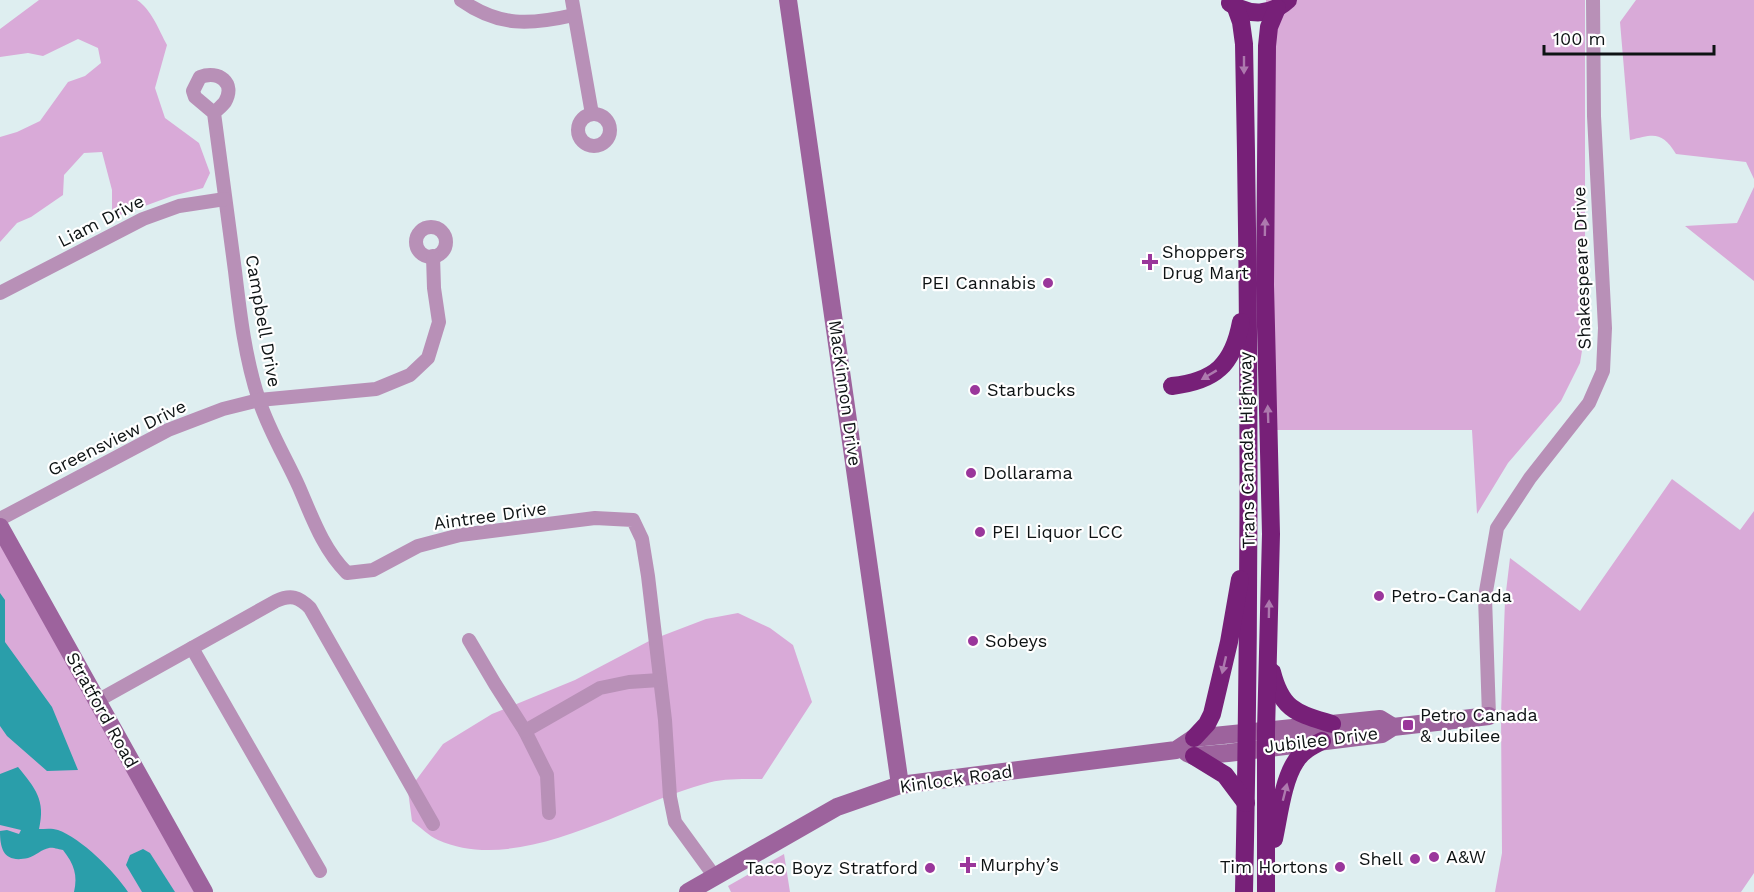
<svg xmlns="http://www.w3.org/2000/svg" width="1754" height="892" font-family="'Work Sans',sans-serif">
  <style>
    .green { fill: #d9aad8 }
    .water { fill: #2a9eaa }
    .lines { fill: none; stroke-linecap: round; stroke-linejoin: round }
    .street { stroke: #b890b7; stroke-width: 14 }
    .secondary { stroke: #9d639d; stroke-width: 18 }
    .highway { stroke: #772078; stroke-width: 18 }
    .oneway { fill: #ad79ae }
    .poi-dot { fill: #9a369b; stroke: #fff; stroke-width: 2 }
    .labels { text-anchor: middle; stroke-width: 4.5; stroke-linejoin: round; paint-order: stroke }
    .street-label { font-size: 18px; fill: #0e1314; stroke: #fff }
    .poi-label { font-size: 18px; fill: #0e1314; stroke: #fff; text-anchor: start }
  </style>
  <rect width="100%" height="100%" fill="#deeef0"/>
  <g class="green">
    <path d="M 39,0 L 137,0 C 151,9 159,30 167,45 L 155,88 L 165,118 L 199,143 L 210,173 L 203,188 L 172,196 L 112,218 L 112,190 L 102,152 L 84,153 L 64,175 L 63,195 L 31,217 L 17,223 L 0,242 L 0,137 L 17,132 L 40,121 L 68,82 L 85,76 L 101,63 L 98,48 L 78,39 L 43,56 L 28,53 L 0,57 L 0,29 Z"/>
    <polygon points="1266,0 1585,0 1585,332 1580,363 1561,401 1508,463 1477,514 1472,430 1262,430"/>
    <path d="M 1636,0 L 1754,0 L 1754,179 L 1746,162 L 1676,154 C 1662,131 1654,134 1630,140 L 1620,22 Z"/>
    <polygon points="1754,187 1754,281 1685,226 1737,223"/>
    <polygon points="1672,479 1740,530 1754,511 1754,873 1741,892 1495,892 1502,853 1501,714 1505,600 1510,558 1580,611"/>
    <polygon points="0,535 194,892 0,892"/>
    <path d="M 738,613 L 770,628 L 793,645 L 812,702 L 762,779 C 742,779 723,778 704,784 C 626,805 519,876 438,840 C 429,836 420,827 412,821 L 408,791 L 443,744 L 492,714 L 575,680 L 651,640 L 706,619 Z"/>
    <polygon points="784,854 790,892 731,892 728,886"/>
  </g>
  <g class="water">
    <polygon points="0,593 5,600 5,642 52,707 78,770 47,771 7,736 0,726"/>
    <path d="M 18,767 C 35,788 46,800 39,829 C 45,829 52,828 58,830 C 81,838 115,872 128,892 L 74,892 C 78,875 74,864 63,850 C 60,850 53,847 49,848 C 42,849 35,856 28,858 C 5,863 0,851 0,831 L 7,830 L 19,834 L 21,830 L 0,825 L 0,774 Z"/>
    <polygon points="143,849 150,853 175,892 142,892 126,865 130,855"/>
  </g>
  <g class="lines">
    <g class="street">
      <path d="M 461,0 C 499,27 530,25 574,15"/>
      <polyline points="572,0 592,114"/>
      <path d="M 214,113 L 195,97 L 193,91 L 200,77 C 219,70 236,83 225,102 C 222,106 217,110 214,113 C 221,165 228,218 235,271 C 240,314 245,358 259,400 C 269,431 286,458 299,487 C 312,517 323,549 347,573 L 373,570 L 418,546 L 460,535 L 595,518 L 633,520 L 642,539 L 648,576 L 665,720 L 670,797 L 675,822 L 715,877"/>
      <circle cx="594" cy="130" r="16"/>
      <circle cx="431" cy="242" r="15"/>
      <polyline points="0,293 143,219 179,206 225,199"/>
      <polyline points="0,519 168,430 223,409 259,400 376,389 410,375 428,358 439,322 434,288 433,256"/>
      <polyline points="469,640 495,684 525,731 547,775 549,813"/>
      <polyline points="192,648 320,871"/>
      <path d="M 97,701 L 276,601 C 291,594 299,597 310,608 L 433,824"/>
      <polyline points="1489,716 1485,597 1497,528 1530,478 1589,403 1603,371 1605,328 1594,116 1593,0"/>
      <polyline points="525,731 600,688 629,682 660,680"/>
    </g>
    <g class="secondary">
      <polyline points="788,0 900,785"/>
      <polyline points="0,527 204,892"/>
      <polyline points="1187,753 1194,756 1228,753 1382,734 1393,727 1489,716"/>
      <polyline points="688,892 837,807 900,785 1176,750 1194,738 1380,719 1393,727"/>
    </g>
    <g class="highway">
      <path d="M 1230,3 C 1249,16 1271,16 1288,0"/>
      <path d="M 1236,8 L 1241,22 L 1244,44 C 1250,327 1250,610 1244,892"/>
      <path d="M 1172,386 C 1215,381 1233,365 1241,322"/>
      <path d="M 1272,672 C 1282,711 1297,713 1332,724"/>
      <polyline points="1194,738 1207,724 1212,714 1229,642 1240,579"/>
      <polyline points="1194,756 1225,775 1246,803"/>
      <path d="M 1274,839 C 1279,816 1283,780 1296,761 C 1302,751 1312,746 1322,741"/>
      <polyline points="1266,892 1266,731 1271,534 1265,285 1267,46 1269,27 1277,8"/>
    </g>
  </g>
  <defs><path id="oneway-solid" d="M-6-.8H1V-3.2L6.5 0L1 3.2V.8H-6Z" transform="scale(1.5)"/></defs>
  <g class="oneway">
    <use href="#oneway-solid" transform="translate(1244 65) rotate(90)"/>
    <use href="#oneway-solid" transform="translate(1265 227) rotate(-89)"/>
    <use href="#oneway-solid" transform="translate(1209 375) rotate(149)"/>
    <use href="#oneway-solid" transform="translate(1268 414) rotate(-92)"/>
    <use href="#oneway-solid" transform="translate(1269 609) rotate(-89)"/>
    <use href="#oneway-solid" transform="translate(1224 665) rotate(103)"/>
    <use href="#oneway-solid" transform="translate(1285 792) rotate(-76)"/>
  </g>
  <g class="poi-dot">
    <path d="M1147 253h6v6h6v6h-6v6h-6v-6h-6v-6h6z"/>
    <circle cx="1048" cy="283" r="6"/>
    <circle cx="975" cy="390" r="6"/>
    <circle cx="971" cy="473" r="6"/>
    <circle cx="980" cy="532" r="6"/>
    <circle cx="1379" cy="596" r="6"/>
    <circle cx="973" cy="641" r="6"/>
    <rect x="1402" y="719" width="12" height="12" rx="3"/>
    <circle cx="1434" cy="857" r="6"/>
    <circle cx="1415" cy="859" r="6"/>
    <path d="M965 856h6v6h6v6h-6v6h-6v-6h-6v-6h6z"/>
    <circle cx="1340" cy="867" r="6"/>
    <circle cx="930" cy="868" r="6"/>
  </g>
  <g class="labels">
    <g class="street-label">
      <text transform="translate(101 221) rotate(-27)" y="6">Liam Drive</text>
      <text transform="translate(1582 268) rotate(-92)" y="6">Shakespeare Drive</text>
      <text transform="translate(263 321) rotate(80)" y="6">Campbell Drive</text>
      <text transform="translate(845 393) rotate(82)" y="6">MacKinnon Drive</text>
      <text transform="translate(117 438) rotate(-26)" y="6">Greensview Drive</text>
      <text transform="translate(1247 450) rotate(-91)" y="6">Trans Canada Highway</text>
      <text transform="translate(490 516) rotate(-8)" y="6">Aintree Drive</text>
      <text transform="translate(102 710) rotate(61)" y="6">Stratford Road</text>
      <text transform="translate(1321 740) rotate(-7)" y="6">Jubilee Drive</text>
      <text transform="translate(956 779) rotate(-8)" y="6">Kinlock Road</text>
    </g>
    <g class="poi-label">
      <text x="1162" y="258">Shoppers<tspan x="1162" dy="21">Drug Mart</tspan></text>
      <text x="1036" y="289" text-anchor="end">PEI Cannabis</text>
      <text x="987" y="396">Starbucks</text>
      <text x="983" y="479">Dollarama</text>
      <text x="992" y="538">PEI Liquor LCC</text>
      <text x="1391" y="602">Petro-Canada</text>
      <text x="985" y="647">Sobeys</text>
      <text x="1420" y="721">Petro Canada<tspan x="1420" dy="21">&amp; Jubilee</tspan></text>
      <text x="1446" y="863">A&amp;W</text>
      <text x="1403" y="865" text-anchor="end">Shell</text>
      <text x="980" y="871">Murphy’s</text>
      <text x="1328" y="873" text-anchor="end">Tim Hortons</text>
      <text x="918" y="874" text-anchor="end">Taco Boyz Stratford</text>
    </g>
  </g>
  <path d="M1544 45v9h170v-9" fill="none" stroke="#0e1314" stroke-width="3"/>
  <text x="1553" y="45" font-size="18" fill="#0e1314" stroke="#ffffff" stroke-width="4.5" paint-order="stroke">100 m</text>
</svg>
